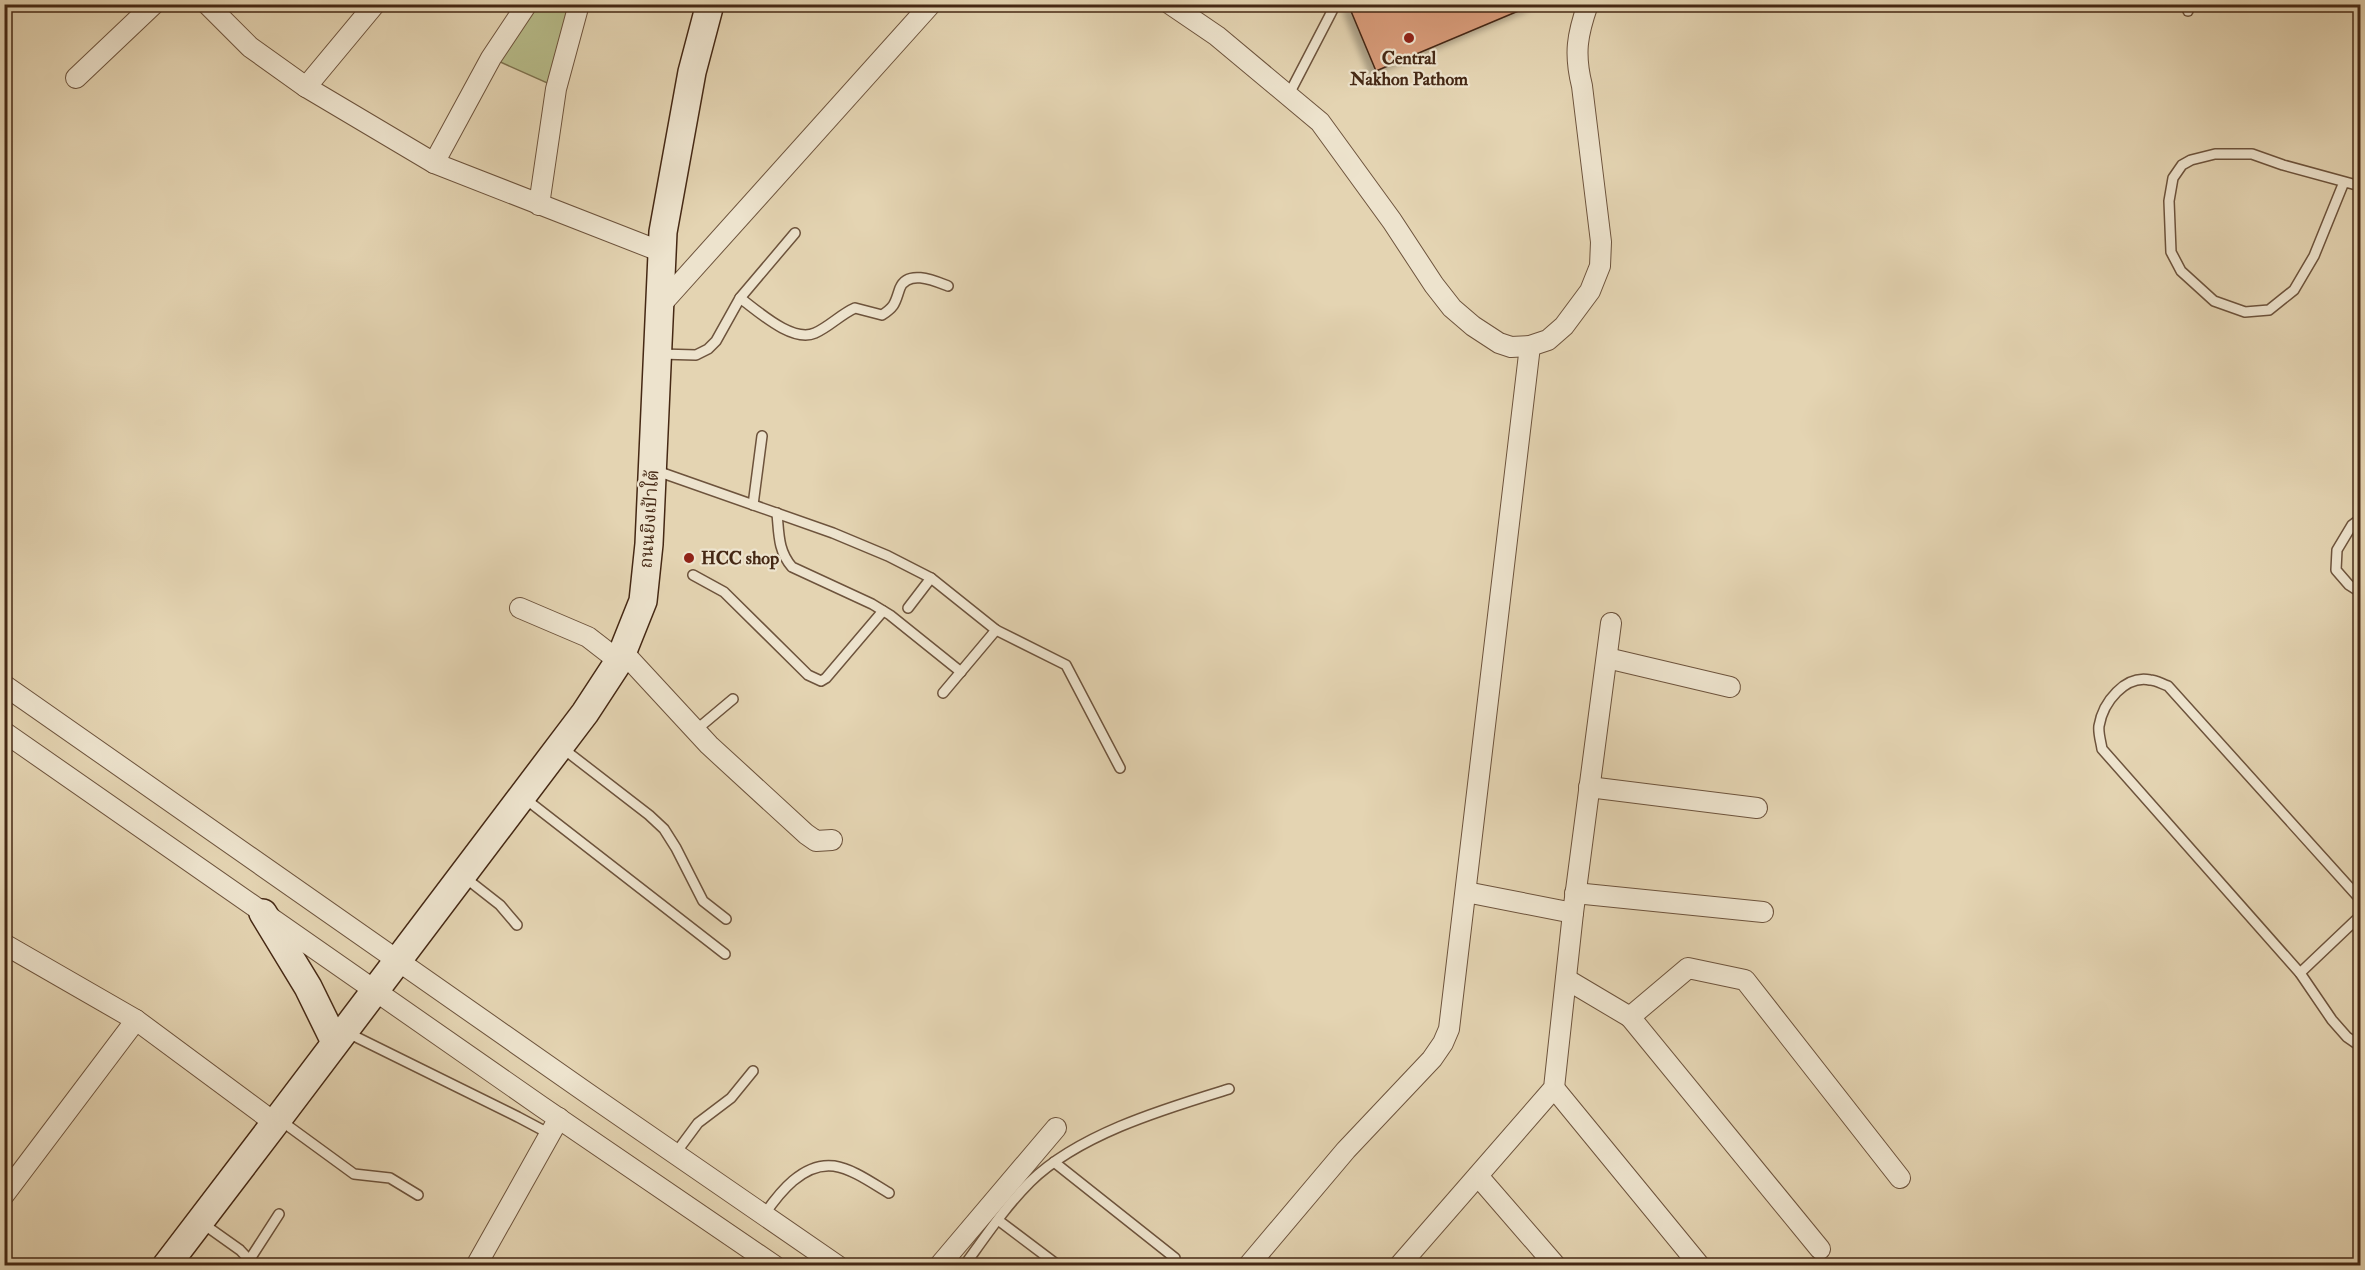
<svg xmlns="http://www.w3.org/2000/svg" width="2365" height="1270" font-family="'IM FELL Double Pica','Noto Serif Thai',serif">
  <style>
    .green { fill: #b7bc8a; stroke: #7e724f; stroke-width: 1.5 }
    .building { fill: #d59977; stroke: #452814; stroke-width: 1.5; filter: url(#shadow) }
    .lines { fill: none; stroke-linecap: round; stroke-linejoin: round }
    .service-casing { stroke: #6d533c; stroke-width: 12 }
    .minor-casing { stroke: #6d533c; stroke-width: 22 }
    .secondary-casing { stroke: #452814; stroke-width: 30 }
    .service { stroke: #ede3cd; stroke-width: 9 }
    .minor { stroke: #ede3cd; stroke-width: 20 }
    .secondary { stroke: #ede3cd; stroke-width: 27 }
    .poi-dot { fill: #8f2418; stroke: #ede3cd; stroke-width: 2 }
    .labels { text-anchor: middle; stroke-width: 4.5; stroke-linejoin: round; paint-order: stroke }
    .poi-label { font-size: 18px; font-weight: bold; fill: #452814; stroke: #ede3cd }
    .street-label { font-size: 18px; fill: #452814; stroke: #ede3cd }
  </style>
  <defs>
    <filter id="shadow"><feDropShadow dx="-5.5" dy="5.5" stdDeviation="3" flood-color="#0004"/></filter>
  </defs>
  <rect width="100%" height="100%" fill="#e4d4b2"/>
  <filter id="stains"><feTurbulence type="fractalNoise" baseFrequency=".00333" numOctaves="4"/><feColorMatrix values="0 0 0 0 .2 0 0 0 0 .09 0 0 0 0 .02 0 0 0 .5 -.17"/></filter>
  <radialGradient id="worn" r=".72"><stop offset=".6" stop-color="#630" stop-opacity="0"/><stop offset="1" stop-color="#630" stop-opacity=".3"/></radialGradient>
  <polygon class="green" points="534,5 582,5 563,90 498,61"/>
  <polygon class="building" points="1348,4 1535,4 1376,71"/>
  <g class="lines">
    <g class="service-casing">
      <g id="service">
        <polyline points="2188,11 2188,4"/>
        <polyline points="1288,96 1329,17 1333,9 1332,4"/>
        <polyline points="2344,182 2314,256 2294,290 2269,310 2245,312 2214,301 2181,271 2171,252 2169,201 2173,178 2182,165 2191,160 2215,154 2252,154 2283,165 2360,186"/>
        <path d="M 740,298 C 758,311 792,343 815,333 C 829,327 841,314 855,308 L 882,315 C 896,306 895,302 900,288 C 908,269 935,281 948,286"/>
        <polyline points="660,354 696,355 708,349 716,341 740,298 795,233"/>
        <polyline points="654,470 833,533 888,556 931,578 996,630 1066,665 1120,768"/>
        <polyline points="753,505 762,436"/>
        <path d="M 777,513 C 779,534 778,551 792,567 L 872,604 L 890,615 L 961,672"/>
        <polyline points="2360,519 2352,525 2337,550 2336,570 2349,585 2360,592"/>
        <polyline points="693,575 724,592 808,675 821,681 826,678 883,611"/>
        <polyline points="908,608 931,578"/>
        <polyline points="943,693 996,630"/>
        <polyline points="696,730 733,699"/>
        <polyline points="561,747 649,815 664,829 676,848 703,901 726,919"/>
        <polyline points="523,797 725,954"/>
        <polyline points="463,876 500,905 517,925"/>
        <path d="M 2360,899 L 2168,686 C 2162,684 2156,680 2150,680 C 2125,675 2103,702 2099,726 C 2098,733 2101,742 2102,749 L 2300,973 L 2332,1020 L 2347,1037 L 2360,1046"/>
        <polyline points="2300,973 2360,916"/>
        <polyline points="348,1033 518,1117 550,1134"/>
        <polyline points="280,1120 354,1174 390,1178 418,1195"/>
        <polyline points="675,1154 698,1123 731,1098 753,1071"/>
        <polyline points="1054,1162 1175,1258"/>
        <path d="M 764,1215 C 779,1193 803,1162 834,1166 C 853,1169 872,1183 889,1193"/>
        <polyline points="998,1220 1059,1266"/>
        <polyline points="202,1223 240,1250 255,1266"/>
        <polyline points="250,1259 279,1214"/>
        <path d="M 964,1266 C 985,1237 1005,1207 1030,1182 C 1079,1134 1164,1109 1229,1089"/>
      </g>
    </g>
    <g class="minor-casing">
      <g id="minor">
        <polyline points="207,4 250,47 306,87 434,163 662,252"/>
        <path d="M 1170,4 L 1217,36 L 1320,122 L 1392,221 L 1434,285 L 1452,308 L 1473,326 L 1499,343 L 1511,347 L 1530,346 L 1548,340 L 1564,326 L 1590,291 L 1600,266 L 1601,242 L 1582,86 C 1574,54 1577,35 1588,4"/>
        <polyline points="76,78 154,4"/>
        <polyline points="306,87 375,4"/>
        <polyline points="434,163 491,58 527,4"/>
        <polyline points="539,205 556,89 579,4"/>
        <polyline points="658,308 931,4"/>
        <polyline points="520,608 588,637 619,661"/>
        <polyline points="623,652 709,745 806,834 816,841 832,840"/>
        <polyline points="1607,658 1730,687"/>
        <polyline points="4,685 587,1093 838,1266"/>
        <polyline points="4,732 542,1107 775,1266"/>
        <polyline points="1589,787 1757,808"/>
        <polyline points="1466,892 1573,913 1611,623"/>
        <polyline points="1575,893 1763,912"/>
        <polyline points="4,944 136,1020 275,1123"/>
        <polyline points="1566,979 1630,1017 1688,968 1745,980 1900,1178"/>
        <polyline points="1630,1017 1820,1249"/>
        <polyline points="1554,1088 1700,1266"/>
        <polyline points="1478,1176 1556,1266"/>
        <polyline points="4,1195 136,1020"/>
        <polyline points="476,1266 559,1118"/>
        <polyline points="939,1266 1056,1128"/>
        <polyline points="1248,1266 1346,1150 1432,1059 1443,1043 1449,1029 1530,346"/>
        <polyline points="1399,1266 1554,1088 1573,913"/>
      </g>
    </g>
    <g class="secondary-casing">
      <g id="secondary">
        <polyline points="263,913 308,987 335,1042"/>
        <polyline points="278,1119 585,713 619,661 643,601 649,544 663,232 692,72 710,4"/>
        <polyline points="166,1266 275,1123"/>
      </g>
    </g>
    <use href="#service" class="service"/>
    <use href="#minor" class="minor"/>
    <use href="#secondary" class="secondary"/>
  </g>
  <g class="poi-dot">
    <circle cx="1409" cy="38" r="6"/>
    <circle cx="689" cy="558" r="6"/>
  </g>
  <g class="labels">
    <g class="poi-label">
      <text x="1409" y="64">Central<tspan x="1409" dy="21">Nakhon Pathom</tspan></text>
      <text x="701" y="564" text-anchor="start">HCC shop</text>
    </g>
    <g class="street-label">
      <text transform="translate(649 519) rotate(-86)" y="6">ถนนยิงเป้าใต้</text>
    </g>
  </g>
  <rect width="2365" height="1270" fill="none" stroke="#e4d4b2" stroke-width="24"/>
  <rect x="6" y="6" width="2353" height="1258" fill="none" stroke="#452814" stroke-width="3"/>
  <rect x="12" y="12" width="2341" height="1246" fill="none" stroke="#452814" stroke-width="1.5"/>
  <rect width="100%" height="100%" filter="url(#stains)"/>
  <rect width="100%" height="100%" fill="url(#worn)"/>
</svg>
